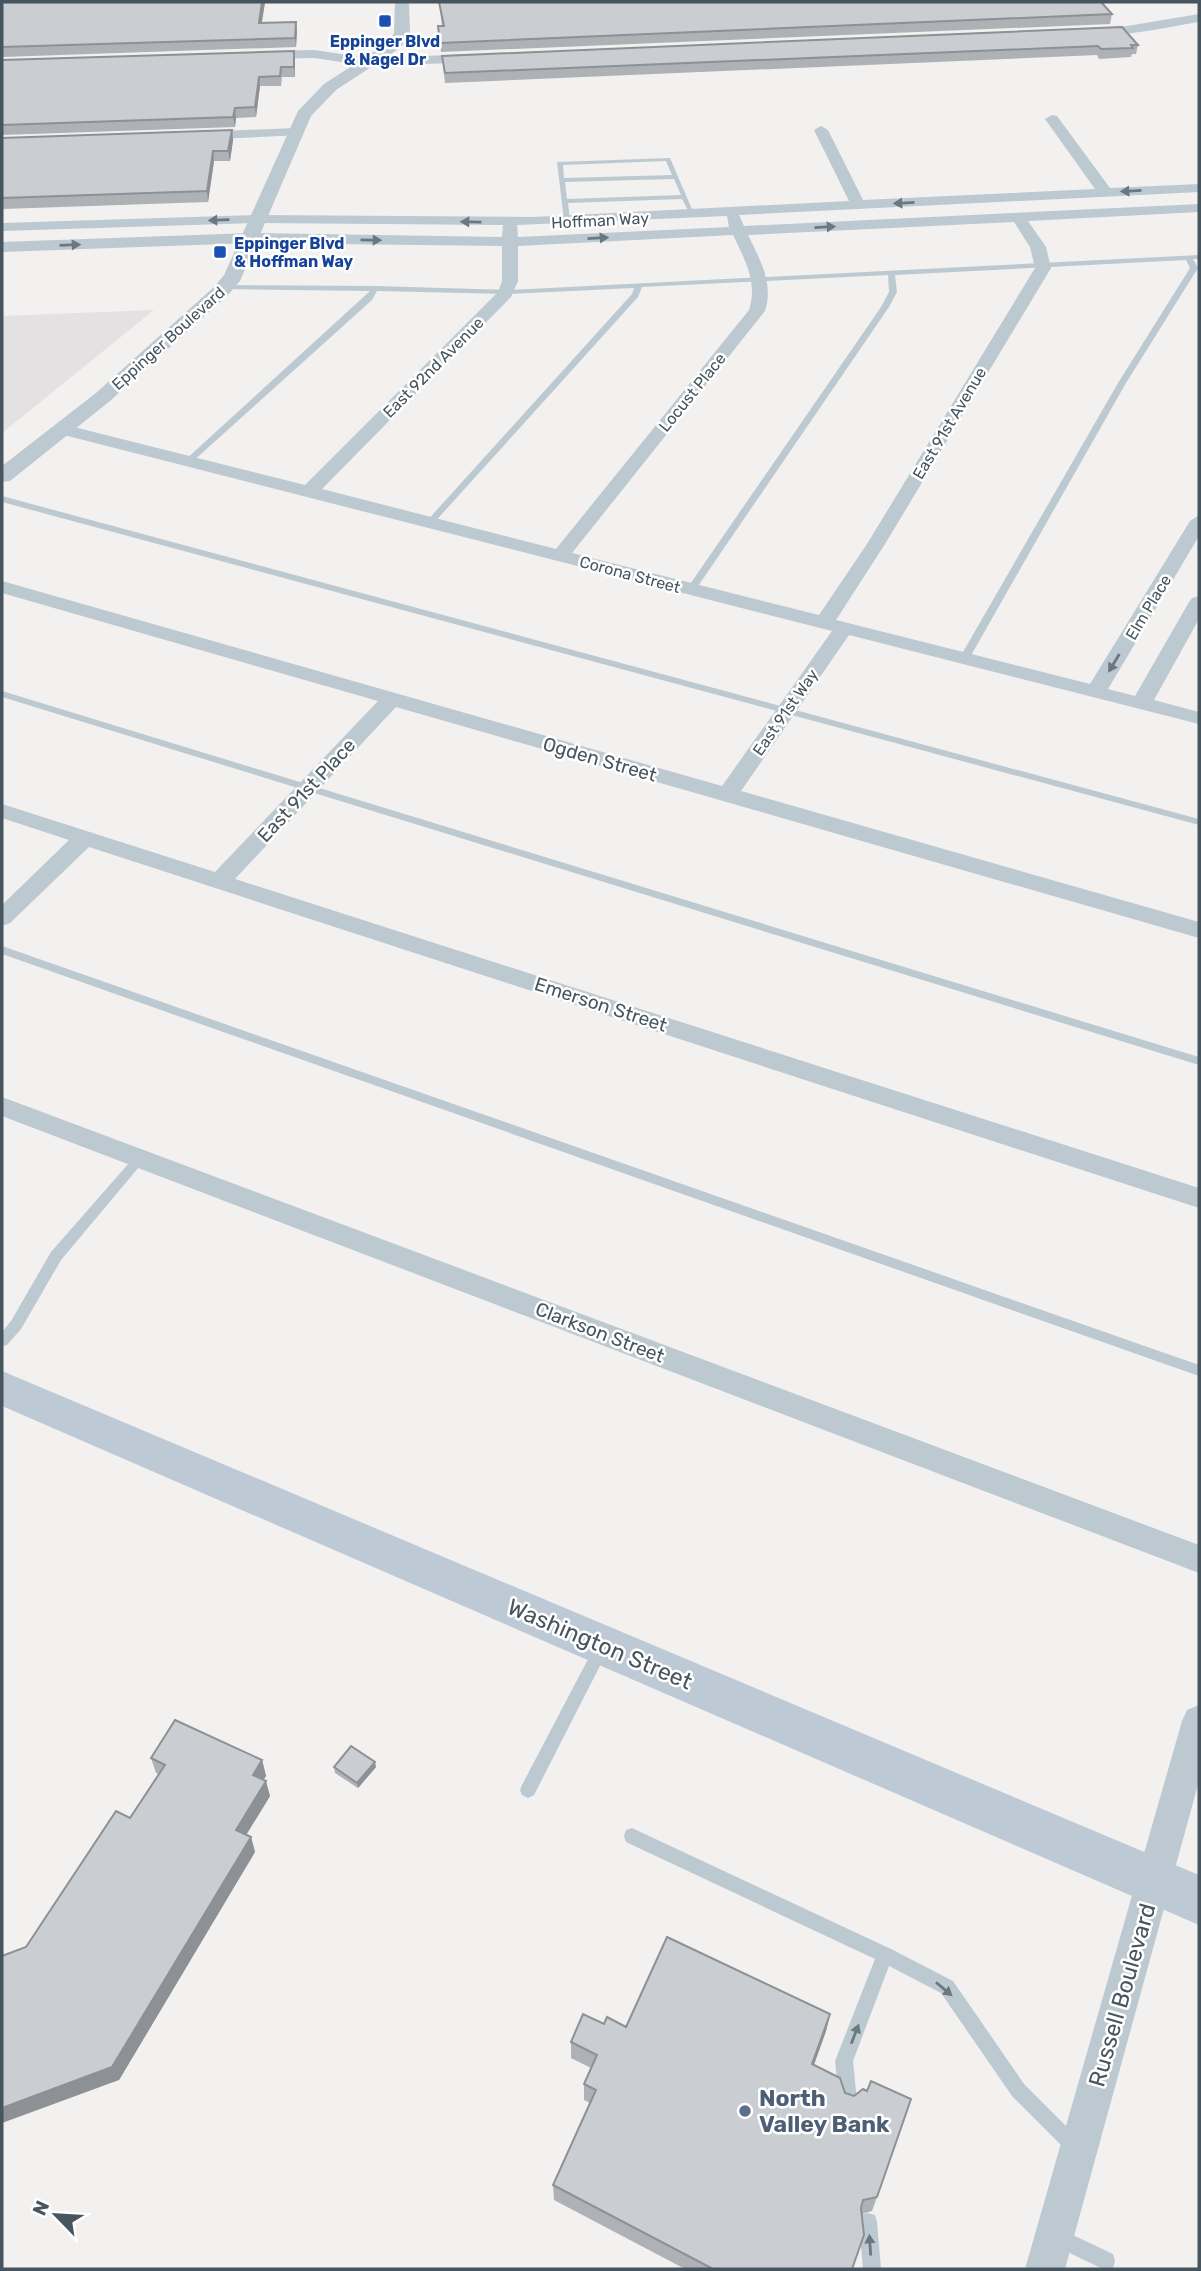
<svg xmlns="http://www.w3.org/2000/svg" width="1201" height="2271" font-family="Rubik,sans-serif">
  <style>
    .education { fill: #e4e1e2 }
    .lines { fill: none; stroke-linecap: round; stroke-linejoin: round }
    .service { fill: #bdc9d0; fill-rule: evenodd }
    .minor { fill: #bdc9d0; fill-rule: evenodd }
    .tertiary { fill: #bdc9d0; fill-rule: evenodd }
    .secondary { fill: #bdcad5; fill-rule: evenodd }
    .wall { fill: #aeb1b5 }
    .shaded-wall { fill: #8d9094 }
    .building { fill: #caced3; stroke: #8d9094; stroke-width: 2 }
    .oneway { fill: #6a7881 }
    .transit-dot { fill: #1a4fb4; stroke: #fff; stroke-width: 2.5 }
    .service-dot { fill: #5c6f8a; stroke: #fff; stroke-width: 2.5 }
    .labels { text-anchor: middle; stroke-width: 5; stroke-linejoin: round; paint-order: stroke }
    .far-transit-label { font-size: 16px; font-weight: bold; fill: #164399; stroke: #fff }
    .far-street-label { font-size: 16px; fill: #47555f; stroke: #fff }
    .street-label { font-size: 19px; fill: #47555f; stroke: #fff }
    .near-street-label { font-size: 23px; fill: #47555f; stroke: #fff }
    .near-service-label { font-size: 23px; font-weight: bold; fill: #4e5e75; stroke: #fff; text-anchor: start }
  </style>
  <rect width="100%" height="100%" fill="#f3f0f0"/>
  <polygon class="education" points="154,310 2,433 2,316"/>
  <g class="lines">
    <g class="service">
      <path d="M 670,158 L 694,214 L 690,214 L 682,199 L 568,203 L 570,220 L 567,222 L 564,220 L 557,162 ZM 666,161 L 672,175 L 564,178 L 563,165 ZM 674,179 L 681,195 L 567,199 L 565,182 Z"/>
      <polygon points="1199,255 1199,259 1193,259 1198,268 1126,383 969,659 964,662 959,659 1118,383 1190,268 1186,260 895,275 897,292 889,307 694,592 691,593 686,590 881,307 889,292 888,275 642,287 638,297 432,525 425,523 632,294 634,288 507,294 377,291 372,300 191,463 184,461 370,291 222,289 221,287 225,285 376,286 510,290"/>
      <polygon points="2,496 1199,819 1199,825 2,502"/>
      <polygon points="2,691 1199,1057 1199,1065 2,697"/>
      <polygon points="2,946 1199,1365 1199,1376 2,954"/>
      <polygon points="140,1153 146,1158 144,1161 61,1260 21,1329 7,1345 2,1346 2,1332 11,1321 51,1252 136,1155"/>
      <polygon points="602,1640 607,1642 610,1647 607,1652 534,1795 528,1798 522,1795 520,1790 522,1785 597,1642"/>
      <polygon points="632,1828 891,1949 953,1981 1024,2084 1081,2141 1084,2147 1081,2153 1075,2156 1069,2153 1012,2096 941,1993 889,1966 853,2061 857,2101 854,2107 848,2110 842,2107 839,2101 835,2061 875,1959 626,1842 624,1836 626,1830"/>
      <polygon points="868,2213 875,2215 877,2222 881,2269 863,2269 859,2222 861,2215"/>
      <polygon points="1058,2228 1113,2254 1115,2261 1113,2268 1103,2269 1051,2244 1049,2237 1051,2230"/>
    </g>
    <g class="minor">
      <path d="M 1199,14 L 1199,22 C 1178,25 1097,43 1084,32 L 1090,28 L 1127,26 Z"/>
      <polygon points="314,50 368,58 478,54 484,58 478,62 368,66 314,58 258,59 252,55 258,51"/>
      <path d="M 1052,115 L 1057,116 L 1110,188 L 1199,184 L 1199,192 L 739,215 L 744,226 L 1199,204 L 1199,212 L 1028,221 L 1046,247 L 1051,268 L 885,544 L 836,620 L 1090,684 L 1190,521 L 1199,515 L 1199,536 L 1108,689 L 1135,696 L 1189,602 L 1192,598 L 1199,596 L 1199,619 L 1154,700 L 1199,712 L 1199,724 L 849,635 L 741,791 L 1199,922 L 1199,938 L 396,707 L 235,879 L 1199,1188 L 1199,1208 L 89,847 L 10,923 L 2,926 L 2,905 L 69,840 L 2,818 L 2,804 L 215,872 L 378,701 L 2,593 L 2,581 L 722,786 L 832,631 L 56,433 L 53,429 L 62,424 L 305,485 L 498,292 L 502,281 L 502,246 L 251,243 L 2,252 L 2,242 L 251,233 L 502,237 L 503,225 L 258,223 L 2,231 L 2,223 L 258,215 L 533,217 L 849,201 L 814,130 L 821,126 L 828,130 L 863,200 L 1095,189 L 1045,119 ZM 727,216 L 729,227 L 518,237 L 517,225 ZM 1014,222 L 1030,247 L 1035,268 L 867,544 L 819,615 L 572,553 L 765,311 C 774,283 760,260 748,235 ZM 733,235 C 745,260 758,283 749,310 L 556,549 L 322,489 L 511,297 L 518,281 L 518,246 Z"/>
      <polygon points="296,128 303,132 301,135 197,140 190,136 197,132"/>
      <polygon points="2,1097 1199,1545 1199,1573 2,1116"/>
      <polygon points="1199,1705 1199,1781 1065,2269 1025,2269 1182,1721 1187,1710"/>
    </g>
    <polygon class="tertiary" points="395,2 409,2 410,33 400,48 336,90 311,116 240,281 228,295 110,401 10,481 2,482 2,466 96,393 214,287 224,275 298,111 324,84 389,42 394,33"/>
    <polygon class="secondary" points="2,1371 1199,1875 1199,1925 2,1406"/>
  </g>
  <g class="wall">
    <polygon points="2,2 265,2 262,23 297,31 296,47 2,57"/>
    <polygon points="439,2 1112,14 1110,24 441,52 438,26 442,26"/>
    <polygon points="1138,45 1136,54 1132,54 1131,57 1099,59 1097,55 445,83 442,56"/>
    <polygon points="294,51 295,61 295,77 282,77 281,86 260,86 256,117 236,118 235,127 2,135 2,60"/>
    <polygon points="232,130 233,140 230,161 214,161 208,202 2,209 2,138"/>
    <polygon points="151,1758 262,1760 266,1776 263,1780 270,1796 246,1835 251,1837 255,1852 119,2080 130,1818 159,1774 156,1773"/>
    <polygon points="334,1767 376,1767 358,1788 335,1773"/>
    <polygon points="830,2014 826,2031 814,2065 877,2197 872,2211 862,2214 852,2269 685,2269 554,2200 553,2185 590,2103 584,2100 584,2084 591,2068 571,2058 571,2042 604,2024 626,2027"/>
  </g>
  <g class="shaded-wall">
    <polygon points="262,2 265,2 260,32 259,23"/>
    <polygon points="296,22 297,31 296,47 295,38"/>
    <polygon points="294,51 295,61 295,77 294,67"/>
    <polygon points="259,77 260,86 256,117 255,107"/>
    <polygon points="235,108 236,118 235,127 233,117"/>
    <polygon points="232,130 233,140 230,161 228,151"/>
    <polygon points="213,151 214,161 208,202 207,191"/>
    <polygon points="262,1760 266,1776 257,1790 253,1775"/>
    <polygon points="375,1762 376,1767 358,1788 357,1783"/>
    <polygon points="266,1781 270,1796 240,1845 236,1830"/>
    <polygon points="251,1837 255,1852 119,2080 2,2123 2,2108"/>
    <polygon points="830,2014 826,2031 808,2081 812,2064"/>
  </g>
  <g class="building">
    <polygon points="2,2 262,2 259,23 296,22 295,38 2,47"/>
    <polygon points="439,2 1101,2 1112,14 440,43 438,26 444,26"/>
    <polygon points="1122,27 1138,45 1131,45 1133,48 1101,49 1098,46 445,73 442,56"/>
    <polygon points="294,51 294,67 281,67 280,76 259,77 255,107 235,108 233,117 2,125 2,60"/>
    <polygon points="232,130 228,151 213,151 207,191 2,198 2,138"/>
    <polygon points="175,1720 262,1760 253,1775 266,1781 236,1830 251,1837 112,2067 2,2108 2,1956 26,1947 116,1811 130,1818 165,1765 151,1758"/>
    <polygon points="351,1746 375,1762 357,1783 334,1767"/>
    <polygon points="667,1937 830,2014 812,2064 840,2078 845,2093 854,2096 863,2089 867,2091 871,2081 911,2099 877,2197 863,2200 861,2208 864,2235 852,2269 713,2269 553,2185 596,2090 584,2084 597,2055 571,2042 583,2014 604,2024 607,2017 626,2027"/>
  </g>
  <defs><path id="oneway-solid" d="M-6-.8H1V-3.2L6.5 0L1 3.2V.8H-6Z" transform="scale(1.75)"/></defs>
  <g class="oneway">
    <use href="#oneway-solid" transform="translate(1131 191) rotate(177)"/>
    <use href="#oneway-solid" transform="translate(904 203) rotate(177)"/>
    <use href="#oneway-solid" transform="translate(219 220) rotate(178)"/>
    <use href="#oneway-solid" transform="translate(471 222) rotate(-179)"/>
    <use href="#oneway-solid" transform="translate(825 227) rotate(-3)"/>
    <use href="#oneway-solid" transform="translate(598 238) rotate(-3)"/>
    <use href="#oneway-solid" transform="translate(371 240) rotate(1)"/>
    <use href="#oneway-solid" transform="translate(70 245) rotate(-2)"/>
    <use href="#oneway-solid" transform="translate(1114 663) rotate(121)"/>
    <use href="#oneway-solid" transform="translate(944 1989) rotate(40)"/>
    <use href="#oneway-solid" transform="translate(855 2034) rotate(-69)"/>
    <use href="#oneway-solid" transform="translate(870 2245) rotate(-94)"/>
  </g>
  <g class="transit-dot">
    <rect x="378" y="14" width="14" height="14" rx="3.5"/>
    <rect x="213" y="245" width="14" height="14" rx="3.5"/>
  </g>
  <circle class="service-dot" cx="745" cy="2111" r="7"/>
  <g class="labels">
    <g class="far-transit-label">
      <text x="385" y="47">Eppinger Blvd<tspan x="385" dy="18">&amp; Nagel Dr</tspan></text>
      <text x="234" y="249" text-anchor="start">Eppinger Blvd<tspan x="234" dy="18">&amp; Hoffman Way</tspan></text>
    </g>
    <g class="far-street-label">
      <text transform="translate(600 220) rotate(-3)" y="6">Hoffman Way</text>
      <text transform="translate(168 338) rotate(-42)" y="6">Eppinger Boulevard</text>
      <text transform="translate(433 367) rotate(-45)" y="6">East 92nd Avenue</text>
      <text transform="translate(692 392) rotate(-51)" y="6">Locust Place</text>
      <text transform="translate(949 423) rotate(-59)" y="6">East 91st Avenue</text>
      <text transform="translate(630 574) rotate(15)" y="6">Corona Street</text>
      <text transform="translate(1148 607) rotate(-59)" y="6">Elm Place</text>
      <text transform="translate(785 712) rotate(-55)" y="6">East 91st Way</text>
    </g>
    <g class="street-label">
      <text transform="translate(600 759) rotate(16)" y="7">Ogden Street</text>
      <text transform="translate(306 790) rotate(-47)" y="7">East 91st Place</text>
      <text transform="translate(601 1004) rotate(18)" y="7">Emerson Street</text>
      <text transform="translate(600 1332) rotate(21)" y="7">Clarkson Street</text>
    </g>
    <g class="near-street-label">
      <text transform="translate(600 1644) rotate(23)" y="8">Washington Street</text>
      <text transform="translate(1122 1995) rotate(-74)" y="8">Russell Boulevard</text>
    </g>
    <g class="near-service-label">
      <text x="759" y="2106">North<tspan x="759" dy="26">Valley Bank</tspan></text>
    </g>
  </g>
  <rect width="1201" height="2271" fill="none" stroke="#47555f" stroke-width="7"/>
  <g transform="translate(56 2215) rotate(295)" stroke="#ffffff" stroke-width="5" paint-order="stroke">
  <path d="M0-5L12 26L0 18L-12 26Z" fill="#47555f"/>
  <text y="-10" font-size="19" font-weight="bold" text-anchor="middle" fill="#47555f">N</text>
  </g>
</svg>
